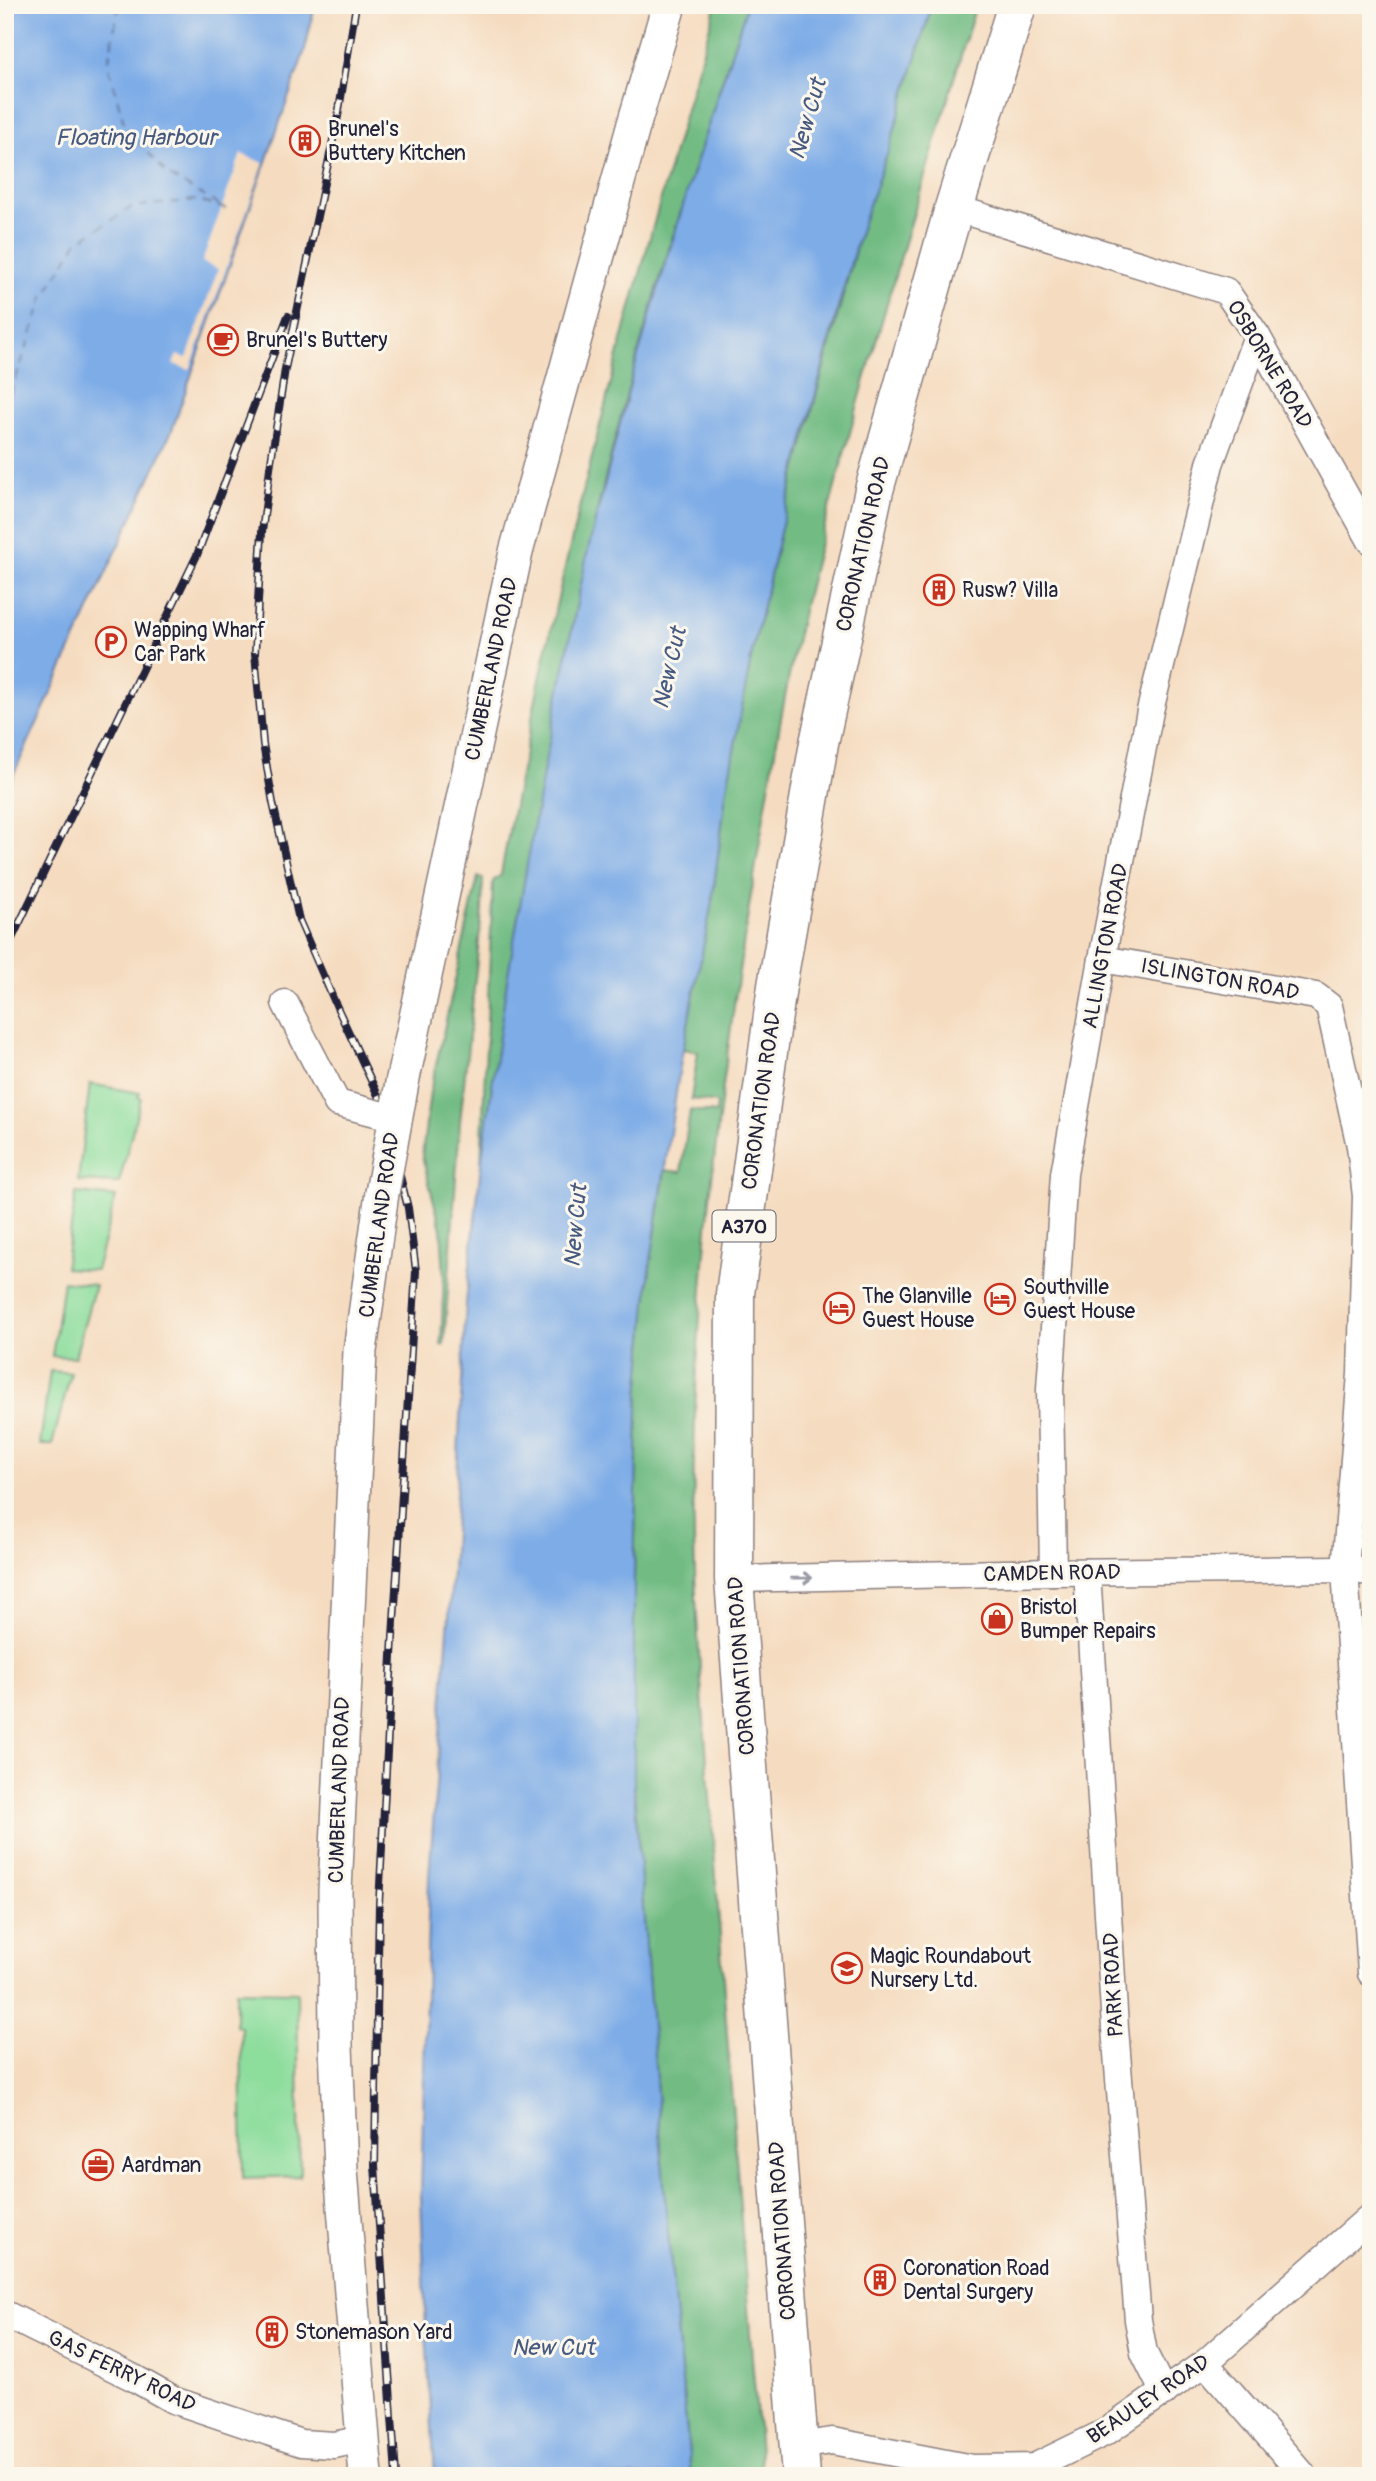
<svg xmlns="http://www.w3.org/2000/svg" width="1376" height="2481" font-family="Pangolin,sans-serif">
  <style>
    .green { fill: #8ddd9d; stroke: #58806c; stroke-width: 2 }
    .forest { fill: #72bc84; stroke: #4a6f60; stroke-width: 2 }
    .water { fill: #7dace7; stroke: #506791; stroke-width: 2 }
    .pier { fill: #f5dcc0 }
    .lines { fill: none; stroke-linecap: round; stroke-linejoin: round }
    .ferry { stroke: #465980; stroke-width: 2; stroke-dasharray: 9 7; stroke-linecap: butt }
    .minor-casing { stroke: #8c7f7e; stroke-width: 29 }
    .tertiary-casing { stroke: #8c7f7e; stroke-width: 36 }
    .trunk-casing { stroke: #8c7f7e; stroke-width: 41 }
    .minor { stroke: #fff; stroke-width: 26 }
    .tertiary { stroke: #fff; stroke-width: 33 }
    .trunk { stroke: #fff; stroke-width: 38 }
    .rail-casing { stroke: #22223b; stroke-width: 8 }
    .rail { stroke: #fbf7ec; stroke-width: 5; stroke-dasharray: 16; stroke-linecap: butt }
    .minor-bridge-casing { stroke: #8c7f7e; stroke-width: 29; stroke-linecap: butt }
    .tertiary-bridge-casing { stroke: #8c7f7e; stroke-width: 36; stroke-linecap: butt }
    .minor-bridge { stroke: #fff; stroke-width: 26 }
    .tertiary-bridge { stroke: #fff; stroke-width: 33 }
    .oneway { stroke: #9c9ca7 }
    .labels { text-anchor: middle; stroke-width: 6; stroke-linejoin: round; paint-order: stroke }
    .shield { fill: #fbf7ec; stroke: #636270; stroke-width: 2 }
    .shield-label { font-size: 19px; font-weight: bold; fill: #22223b }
    .poi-label { font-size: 21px; fill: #22223b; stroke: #fbf7ec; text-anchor: start }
    .street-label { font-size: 21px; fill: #22223b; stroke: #fbf7ec }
    .water-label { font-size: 23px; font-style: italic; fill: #465980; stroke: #fbf7ec }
  </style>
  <rect width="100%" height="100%" fill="#fbf7ec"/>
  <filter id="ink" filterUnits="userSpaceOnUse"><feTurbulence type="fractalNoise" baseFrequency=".0143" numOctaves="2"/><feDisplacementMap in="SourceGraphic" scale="14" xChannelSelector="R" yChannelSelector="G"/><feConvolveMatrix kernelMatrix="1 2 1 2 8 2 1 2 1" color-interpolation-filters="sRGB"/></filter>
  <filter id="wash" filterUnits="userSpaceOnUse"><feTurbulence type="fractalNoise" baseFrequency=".00686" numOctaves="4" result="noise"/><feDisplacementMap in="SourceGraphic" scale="28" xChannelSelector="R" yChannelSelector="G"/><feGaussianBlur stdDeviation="1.57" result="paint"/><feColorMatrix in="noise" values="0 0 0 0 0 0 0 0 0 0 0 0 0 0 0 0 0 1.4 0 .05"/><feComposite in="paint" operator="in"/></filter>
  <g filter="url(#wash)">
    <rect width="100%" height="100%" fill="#f5dcc0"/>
    <g class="green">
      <polygon points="90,1084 140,1093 138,1097 141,1098 119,1183 78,1181"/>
      <polygon points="76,1193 116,1197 96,1270 65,1268"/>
      <polygon points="63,1281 95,1285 75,1357 52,1356"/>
      <polygon points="50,1371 71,1373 52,1445 40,1445"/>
      <polygon points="236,1991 297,1992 300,2176 243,2178 241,2027 236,2026"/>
    </g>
    <g class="forest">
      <path d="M 716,5 L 747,5 C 688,187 627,370 587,557 C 543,758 510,961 481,1164 L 493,881 L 501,875 C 511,814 525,754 537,693 C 586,461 650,233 716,5 Z"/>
      <path d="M 932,5 L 976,5 C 920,194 861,383 812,574 C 785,680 769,788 751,895 C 721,1082 697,1269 694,1458 C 691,1589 704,1718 714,1848 C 728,2057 744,2267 762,2476 L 691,2476 L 666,2212 L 634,1788 L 634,1579 L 638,1407 L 650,1267 L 665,1170 L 681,1172 L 690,1110 L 716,1113 L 717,1103 L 691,1099 L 698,1052 L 683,1049 L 712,902 L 726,793 L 752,653 L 784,516 L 862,225 L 890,145 Z"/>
      <polygon points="478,877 483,879 482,912 460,1122 444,1345 441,1345 444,1274 441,1229 422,1156 430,1092"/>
    </g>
    <g class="water">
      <polygon points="5,5 315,5 305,50 172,430 5,793"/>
      <polygon points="747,5 932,5 890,145 862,225 839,304 784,516 752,653 726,793 712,902 681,1060 650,1267 638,1407 634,1579 634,1788 666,2212 691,2476 435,2476 426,2333 421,2196 429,1877 451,1590 466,1303 481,1164 507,980 544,768 587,554 633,373 690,182"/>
    </g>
    <polygon class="pier" points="241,154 264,163 190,370 173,364 177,355 187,358 218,269 202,262"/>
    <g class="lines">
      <g class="ferry">
        <polyline points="119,5 108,64 125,127 168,175 221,206"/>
        <polyline points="5,410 44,297 77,242 132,207 196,200 226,209"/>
      </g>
    </g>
  </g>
  <g filter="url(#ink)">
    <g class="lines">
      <g class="minor-casing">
        <g id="minor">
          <polyline points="954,208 1226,291 1257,336 1371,541"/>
          <polyline points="1102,959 1316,996 1329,1006 1360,1146 1366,1196 1361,1374 1345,1569 1371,1973"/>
          <polyline points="285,1003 337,1103 360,1109"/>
          <polyline points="1053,1572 1050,1389 1064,1174 1102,959 1150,711 1210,464 1257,336"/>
          <polyline points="1087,1572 1115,2028 1138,2320 1144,2353 1164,2393"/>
          <polyline points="734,1579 1053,1572 1345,1569 1371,1572"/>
          <polyline points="5,2314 134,2378 173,2400 301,2443 334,2445 363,2439"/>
          <polyline points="1205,2363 1304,2476"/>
          <polyline points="798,2446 832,2441 972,2468 1034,2467 1106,2432 1205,2363 1371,2216"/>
        </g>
      </g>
      <g class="tertiary-casing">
        <g id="tertiary">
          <polyline points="402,1083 516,552 634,124 669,5"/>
          <polyline points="366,2476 341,2170 336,2046 335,1891 360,1351 382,1193"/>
        </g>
      </g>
      <g class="trunk-casing">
        <polyline id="trunk" points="801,2476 734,1579 735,1294 777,986 819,743 874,490 954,208 1017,5"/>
      </g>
      <use href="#minor" class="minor"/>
      <use href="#tertiary" class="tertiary"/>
      <use href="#trunk" class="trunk"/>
      <g class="rail-casing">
        <g id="rail">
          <polyline points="356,5 338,116 285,369 270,468 262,532 255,653 263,744 273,803 299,920 336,1005 382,1104 408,1208 416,1271 393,1637 379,1904 377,2017 375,2165 396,2476"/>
          <polyline points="5,953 197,555 288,316"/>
        </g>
      </g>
      <use href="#rail" class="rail"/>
      <g class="minor-bridge-casing">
        <polyline id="minor-bridge" points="360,1109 395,1118"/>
      </g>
      <g class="tertiary-bridge-casing">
        <polyline id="tertiary-bridge" points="382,1193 402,1083"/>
      </g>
      <use href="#minor-bridge" class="minor-bridge"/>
      <use href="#tertiary-bridge" class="tertiary-bridge"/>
    </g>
    <defs><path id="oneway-shaft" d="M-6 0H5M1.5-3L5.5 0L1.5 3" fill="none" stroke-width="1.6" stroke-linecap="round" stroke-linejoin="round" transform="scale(1.75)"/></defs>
    <use class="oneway" href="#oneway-shaft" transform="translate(802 1578) rotate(-1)"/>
  </g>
  <defs>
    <g id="building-ring" transform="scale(1.575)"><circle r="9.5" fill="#fbf7ec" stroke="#c8321e" stroke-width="1.5"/><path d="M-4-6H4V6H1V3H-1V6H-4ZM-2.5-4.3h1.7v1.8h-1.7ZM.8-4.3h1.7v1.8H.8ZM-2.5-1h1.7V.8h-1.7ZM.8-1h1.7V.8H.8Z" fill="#c8321e"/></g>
    <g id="cafe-ring" transform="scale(1.575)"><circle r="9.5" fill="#fbf7ec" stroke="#c8321e" stroke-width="1.5"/><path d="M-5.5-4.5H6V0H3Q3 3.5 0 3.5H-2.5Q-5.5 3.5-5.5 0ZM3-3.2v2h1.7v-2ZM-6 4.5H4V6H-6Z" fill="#c8321e"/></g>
    <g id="parking-ring" transform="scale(1.575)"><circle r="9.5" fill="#fbf7ec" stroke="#c8321e" stroke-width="1.5"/><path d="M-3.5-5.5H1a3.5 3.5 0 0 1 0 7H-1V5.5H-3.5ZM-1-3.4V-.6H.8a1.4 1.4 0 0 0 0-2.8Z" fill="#c8321e"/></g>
    <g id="hotel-ring" transform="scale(1.575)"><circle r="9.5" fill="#fbf7ec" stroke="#c8321e" stroke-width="1.5"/><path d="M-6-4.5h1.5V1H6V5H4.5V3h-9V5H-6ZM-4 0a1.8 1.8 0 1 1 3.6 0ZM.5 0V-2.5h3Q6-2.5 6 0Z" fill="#c8321e"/></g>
    <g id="shop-ring" transform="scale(1.575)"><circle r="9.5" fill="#fbf7ec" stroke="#c8321e" stroke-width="1.5"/><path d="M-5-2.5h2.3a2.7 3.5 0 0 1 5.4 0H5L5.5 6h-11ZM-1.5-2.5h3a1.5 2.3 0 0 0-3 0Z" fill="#c8321e"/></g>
    <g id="school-ring" transform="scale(1.575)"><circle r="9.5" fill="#fbf7ec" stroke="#c8321e" stroke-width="1.5"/><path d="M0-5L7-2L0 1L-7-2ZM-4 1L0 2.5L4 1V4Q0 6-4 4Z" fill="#c8321e"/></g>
    <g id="office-ring" transform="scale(1.575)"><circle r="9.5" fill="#fbf7ec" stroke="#c8321e" stroke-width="1.5"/><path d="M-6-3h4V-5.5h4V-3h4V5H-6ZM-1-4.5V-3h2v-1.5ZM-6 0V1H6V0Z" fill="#c8321e"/></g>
  </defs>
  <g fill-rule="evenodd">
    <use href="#building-ring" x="305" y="141"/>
    <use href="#cafe-ring" x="223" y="340"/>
    <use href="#building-ring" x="939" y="590"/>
    <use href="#parking-ring" x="111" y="642"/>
    <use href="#hotel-ring" x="1000" y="1299"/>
    <use href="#hotel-ring" x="839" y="1308"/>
    <use href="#shop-ring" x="997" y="1619"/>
    <use href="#school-ring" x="847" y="1968"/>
    <use href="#office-ring" x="98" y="2165"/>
    <use href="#building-ring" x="880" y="2280"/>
    <use href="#building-ring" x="272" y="2332"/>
  </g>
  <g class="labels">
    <rect class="shield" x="712.5" y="1210.5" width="63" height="31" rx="5"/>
    <g class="shield-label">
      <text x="744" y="1233">A370</text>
    </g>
    <g class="poi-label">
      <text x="328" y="136">Brunel's<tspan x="328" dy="24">Buttery Kitchen</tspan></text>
      <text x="246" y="347">Brunel's Buttery</text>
      <text x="962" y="597">Rusw? Villa</text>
      <text x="134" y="637">Wapping Wharf<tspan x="134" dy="24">Car Park</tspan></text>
      <text x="1023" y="1294">Southville<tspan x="1023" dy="24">Guest House</tspan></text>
      <text x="862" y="1303">The Glanville<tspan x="862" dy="24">Guest House</tspan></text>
      <text x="1020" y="1614">Bristol<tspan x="1020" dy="24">Bumper Repairs</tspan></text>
      <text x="870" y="1963">Magic Roundabout<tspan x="870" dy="24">Nursery Ltd.</tspan></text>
      <text x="121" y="2172">Aardman</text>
      <text x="903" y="2275">Coronation Road<tspan x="903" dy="24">Dental Surgery</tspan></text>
      <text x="295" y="2339">Stonemason Yard</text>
    </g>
    <g class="street-label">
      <text transform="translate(1270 364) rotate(59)" y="7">OSBORNE ROAD</text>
      <text transform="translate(863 544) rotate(-77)" y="7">CORONATION ROAD</text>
      <text transform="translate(491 669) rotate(-78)" y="7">CUMBERLAND ROAD</text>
      <text transform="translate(1105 946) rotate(-79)" y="7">ALLINGTON ROAD</text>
      <text transform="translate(1220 979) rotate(10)" y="7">ISLINGTON ROAD</text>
      <text transform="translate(761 1101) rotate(-82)" y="7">CORONATION ROAD</text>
      <text transform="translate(379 1225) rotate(-82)" y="7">CUMBERLAND ROAD</text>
      <text transform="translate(1052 1573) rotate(-1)" y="7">CAMDEN ROAD</text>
      <text transform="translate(741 1666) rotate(-94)" y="7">CORONATION ROAD</text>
      <text transform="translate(339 1790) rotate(-88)" y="7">CUMBERLAND ROAD</text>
      <text transform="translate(1113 1985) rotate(-93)" y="7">PARK ROAD</text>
      <text transform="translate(782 2231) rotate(-94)" y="7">CORONATION ROAD</text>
      <text transform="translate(122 2371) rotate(26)" y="7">GAS FERRY ROAD</text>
      <text transform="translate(1148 2399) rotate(-34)" y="7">BEAULEY ROAD</text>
    </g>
    <g class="water-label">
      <text transform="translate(807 119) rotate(-74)" y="8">New Cut</text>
      <text x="136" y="145">Floating Harbour</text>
      <text transform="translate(669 668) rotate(-77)" y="8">New Cut</text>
      <text transform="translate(575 1226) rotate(-85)" y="8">New Cut</text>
      <text x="553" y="2355">New Cut</text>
    </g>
  </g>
  <rect width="1376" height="2481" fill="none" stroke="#fbf7ec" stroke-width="28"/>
</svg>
